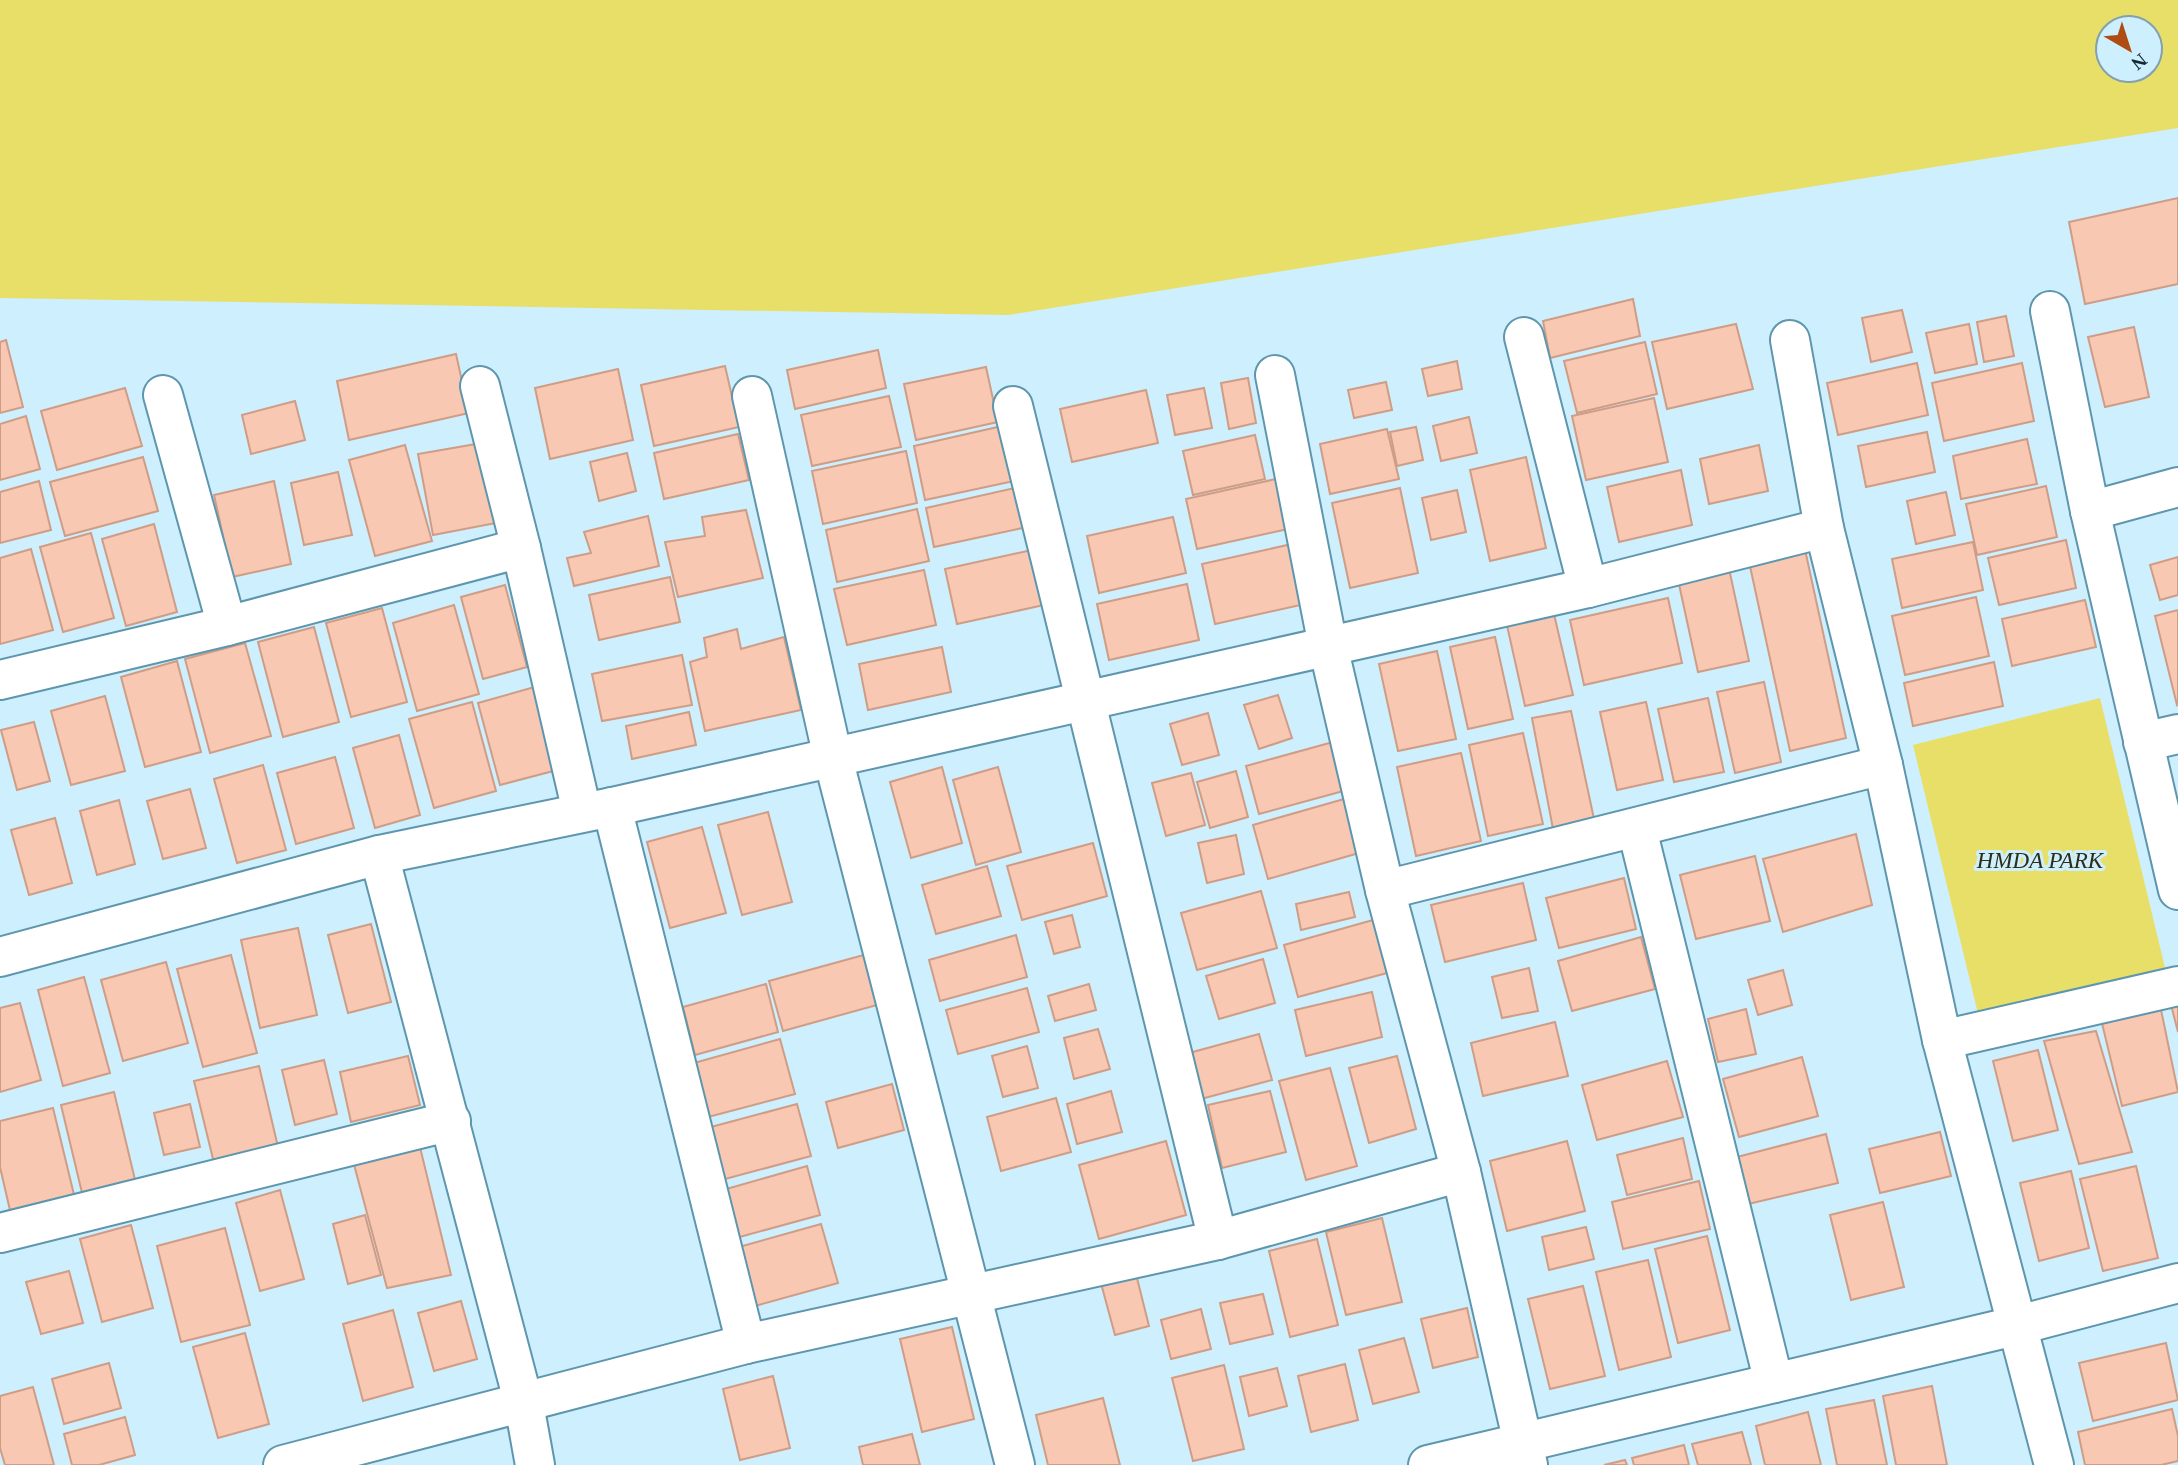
<svg xmlns="http://www.w3.org/2000/svg" width="2178" height="1465" font-family="'Times New Roman',serif">
  <style>
    .green { fill: #e7df68; fill-rule: evenodd }
    .building { fill: #f9c8b2; stroke: #cf9d86; stroke-width: 2 }
    .lines { fill: none; stroke-linecap: round; stroke-linejoin: round }
    .minor-casing { stroke: #5e96ad; stroke-width: 42 }
    .minor { stroke: #fff; stroke-width: 38 }
    .labels { text-anchor: middle; stroke-width: 6; stroke-linejoin: round; paint-order: stroke }
    .park-label { font-size: 23px; font-style: italic; fill: #2f2d16; stroke: #cdeffe }
  </style>
  <rect width="100%" height="100%" fill="#cdeffe"/>
  <g class="green">
    <path d="M 0,0 L 2178,0 L 2178,128 L 1008,315 L 0,298 ZM 2150,28 L 2150,70 L 2108,70 L 2108,28 Z"/>
    <polygon points="2100,698 2167,976 1980,1022 1913,745"/>
  </g>
  <g class="building">
    <polygon points="2178,198 2178,284 2085,304 2069,222"/>
    <polygon points="1633,299 1640,336 1550,358 1543,321"/>
    <polygon points="1902,310 1912,352 1871,362 1862,318"/>
    <polygon points="2006,316 2014,356 1984,362 1977,322"/>
    <polygon points="1736,324 1753,389 1667,409 1652,342"/>
    <polygon points="1969,324 1977,364 1935,373 1926,333"/>
    <polygon points="2134,327 2149,397 2105,407 2088,337"/>
    <polygon points="6,340 23,407 0,413 0,342"/>
    <polygon points="1645,342 1657,394 1577,413 1564,361"/>
    <polygon points="878,350 886,388 795,409 787,370"/>
    <polygon points="456,354 469,413 349,440 337,381"/>
    <polygon points="1457,361 1462,389 1428,396 1422,369"/>
    <polygon points="1917,363 1928,415 1838,435 1827,383"/>
    <polygon points="2022,363 2034,421 1944,441 1932,383"/>
    <polygon points="725,366 739,427 654,446 641,385"/>
    <polygon points="986,367 998,422 916,440 904,384"/>
    <polygon points="618,369 633,440 550,459 535,388"/>
    <polygon points="1248,378 1256,423 1229,429 1221,383"/>
    <polygon points="1386,382 1392,410 1354,418 1348,390"/>
    <polygon points="125,388 142,446 57,470 41,411"/>
    <polygon points="1204,388 1212,428 1175,435 1167,395"/>
    <polygon points="1146,390 1158,443 1072,462 1060,409"/>
    <polygon points="889,396 901,447 812,466 801,415"/>
    <polygon points="1654,398 1668,462 1586,480 1572,416"/>
    <polygon points="295,401 305,440 251,454 242,415"/>
    <polygon points="26,416 40,469 0,480 0,424"/>
    <polygon points="1469,417 1477,453 1441,461 1433,426"/>
    <polygon points="1002,426 1014,481 925,500 914,446"/>
    <polygon points="1416,427 1423,460 1397,466 1390,432"/>
    <polygon points="1387,429 1399,479 1330,494 1320,444"/>
    <polygon points="1927,432 1935,472 1866,487 1858,446"/>
    <polygon points="738,434 749,480 664,499 654,453"/>
    <polygon points="1255,435 1265,479 1193,495 1183,451"/>
    <polygon points="2027,439 2037,484 1961,499 1953,456"/>
    <polygon points="482,443 496,523 433,535 418,454"/>
    <polygon points="405,445 432,541 375,556 349,460"/>
    <polygon points="1759,445 1768,491 1709,504 1700,459"/>
    <polygon points="906,451 917,503 823,524 812,471"/>
    <polygon points="627,453 636,491 599,501 590,462"/>
    <polygon points="143,457 158,511 65,536 50,482"/>
    <polygon points="1526,457 1546,548 1490,561 1470,470"/>
    <polygon points="1681,470 1692,525 1619,542 1607,487"/>
    <polygon points="338,472 352,535 304,545 291,483"/>
    <polygon points="1276,479 1288,529 1197,549 1186,499"/>
    <polygon points="39,481 51,530 0,543 0,492"/>
    <polygon points="274,481 291,564 232,577 214,495"/>
    <polygon points="2046,486 2057,537 1977,555 1966,504"/>
    <polygon points="1019,487 1027,527 934,547 926,508"/>
    <polygon points="1400,488 1418,573 1350,588 1332,503"/>
    <polygon points="1457,490 1466,532 1431,540 1422,498"/>
    <polygon points="1946,492 1955,535 1916,544 1907,501"/>
    <polygon points="917,509 929,561 837,582 826,530"/>
    <polygon points="746,510 763,578 678,597 665,542 705,536 702,517"/>
    <polygon points="648,516 659,566 574,586 567,558 591,553 584,532"/>
    <polygon points="1173,517 1186,573 1099,593 1087,536"/>
    <polygon points="154,524 177,612 126,626 102,539"/>
    <polygon points="91,533 114,618 63,632 40,547"/>
    <polygon points="2066,540 2076,588 1999,605 1988,558"/>
    <polygon points="1973,542 1983,590 1902,608 1892,559"/>
    <polygon points="1292,544 1305,604 1215,624 1202,564"/>
    <polygon points="1804,545 1846,738 1790,751 1748,557"/>
    <polygon points="31,549 53,630 0,644 0,558"/>
    <polygon points="1032,550 1044,605 957,624 945,569"/>
    <polygon points="2178,557 2178,595 2160,600 2150,565"/>
    <polygon points="1728,564 1749,661 1698,672 1677,575"/>
    <polygon points="924,570 936,625 847,645 834,589"/>
    <polygon points="670,577 680,622 599,640 589,595"/>
    <polygon points="1187,584 1199,640 1109,660 1097,604"/>
    <polygon points="505,585 527,667 483,679 461,597"/>
    <polygon points="1976,597 1989,656 1905,675 1892,616"/>
    <polygon points="1668,598 1682,663 1584,685 1570,620"/>
    <polygon points="2085,600 2096,647 2012,666 2002,619"/>
    <polygon points="454,605 479,694 417,711 393,623"/>
    <polygon points="382,608 407,702 351,717 326,623"/>
    <polygon points="1553,610 1573,695 1525,706 1506,621"/>
    <polygon points="2178,610 2178,704 2177,705 2155,616"/>
    <polygon points="314,627 339,722 283,737 258,642"/>
    <polygon points="737,629 741,649 784,637 801,710 705,731 690,662 707,657 704,638"/>
    <polygon points="1495,637 1513,719 1468,729 1450,647"/>
    <polygon points="245,643 271,736 210,753 185,659"/>
    <polygon points="942,647 951,692 868,710 859,664"/>
    <polygon points="1437,651 1456,739 1398,751 1379,664"/>
    <polygon points="682,655 692,705 602,721 592,674"/>
    <polygon points="177,661 201,752 145,767 121,677"/>
    <polygon points="1994,662 2003,706 1913,726 1904,683"/>
    <polygon points="1764,682 1781,762 1735,773 1717,692"/>
    <polygon points="538,686 561,769 500,785 478,703"/>
    <polygon points="1278,695 1292,738 1259,749 1244,705"/>
    <polygon points="105,696 125,771 71,785 51,711"/>
    <polygon points="1708,698 1724,772 1674,782 1658,709"/>
    <polygon points="472,702 496,791 434,808 409,719"/>
    <polygon points="1646,702 1663,780 1617,790 1600,712"/>
    <polygon points="1571,711 1594,819 1553,829 1532,718"/>
    <polygon points="689,712 696,745 632,759 626,726"/>
    <polygon points="1208,713 1219,755 1182,765 1170,724"/>
    <polygon points="34,722 50,781 17,790 1,730"/>
    <polygon points="1523,733 1543,824 1488,836 1469,745"/>
    <polygon points="399,735 420,815 375,828 353,748"/>
    <polygon points="1333,742 1347,790 1259,814 1246,766"/>
    <polygon points="1461,753 1481,841 1416,856 1397,767"/>
    <polygon points="335,757 354,828 296,844 277,773"/>
    <polygon points="263,765 286,850 237,863 214,779"/>
    <polygon points="942,767 962,843 911,858 890,782"/>
    <polygon points="998,767 1021,852 976,865 953,780"/>
    <polygon points="1236,771 1248,817 1210,828 1197,782"/>
    <polygon points="1191,773 1205,825 1166,836 1152,783"/>
    <polygon points="190,789 206,848 163,859 147,801"/>
    <polygon points="1344,799 1359,853 1268,879 1253,825"/>
    <polygon points="119,800 135,864 97,875 80,811"/>
    <polygon points="768,812 792,902 742,915 718,825"/>
    <polygon points="55,818 72,883 29,895 11,830"/>
    <polygon points="702,827 726,913 670,928 647,842"/>
    <polygon points="1856,834 1872,905 1783,932 1763,859"/>
    <polygon points="1236,835 1244,874 1207,883 1198,843"/>
    <polygon points="1093,843 1107,896 1022,920 1007,866"/>
    <polygon points="1755,856 1770,921 1696,939 1680,875"/>
    <polygon points="987,866 1001,916 936,934 922,885"/>
    <polygon points="1624,878 1636,929 1559,948 1546,898"/>
    <polygon points="1523,883 1536,940 1445,962 1431,905"/>
    <polygon points="1261,891 1277,948 1197,970 1181,913"/>
    <polygon points="1349,892 1355,917 1301,930 1296,904"/>
    <polygon points="1072,915 1080,947 1054,954 1045,922"/>
    <polygon points="1373,920 1387,973 1298,997 1284,945"/>
    <polygon points="371,924 391,1002 348,1013 328,935"/>
    <polygon points="298,928 317,1015 260,1028 241,940"/>
    <polygon points="1016,935 1027,977 940,1001 929,960"/>
    <polygon points="1641,937 1655,989 1572,1011 1558,961"/>
    <polygon points="871,953 884,1003 783,1031 769,981"/>
    <polygon points="231,955 257,1053 203,1067 177,969"/>
    <polygon points="1263,959 1275,1003 1219,1019 1206,976"/>
    <polygon points="166,962 188,1043 123,1061 101,980"/>
    <polygon points="1529,968 1538,1011 1502,1018 1492,977"/>
    <polygon points="1783,970 1792,1005 1758,1015 1748,980"/>
    <polygon points="84,977 110,1073 63,1086 38,990"/>
    <polygon points="766,984 778,1032 695,1055 683,1007"/>
    <polygon points="1089,984 1096,1010 1055,1021 1048,996"/>
    <polygon points="1027,988 1039,1032 958,1054 946,1010"/>
    <polygon points="1372,992 1382,1037 1306,1056 1295,1010"/>
    <polygon points="2178,996 2178,1032 2169,997"/>
    <polygon points="2159,1000 2178,1092 2122,1106 2100,1015"/>
    <polygon points="20,1003 41,1080 0,1092 0,1008"/>
    <polygon points="1746,1009 1756,1054 1718,1062 1708,1019"/>
    <polygon points="1555,1022 1568,1076 1483,1096 1471,1043"/>
    <polygon points="1098,1029 1110,1069 1074,1079 1064,1038"/>
    <polygon points="2096,1031 2132,1152 2079,1164 2044,1041"/>
    <polygon points="1259,1034 1272,1080 1201,1099 1189,1053"/>
    <polygon points="780,1039 795,1094 708,1117 694,1063"/>
    <polygon points="1027,1046 1038,1088 1003,1097 992,1056"/>
    <polygon points="2038,1050 2058,1130 2013,1141 1993,1061"/>
    <polygon points="408,1056 420,1105 351,1122 340,1072"/>
    <polygon points="1397,1056 1416,1129 1369,1143 1349,1068"/>
    <polygon points="1802,1057 1818,1116 1739,1137 1723,1079"/>
    <polygon points="324,1060 337,1114 295,1125 282,1070"/>
    <polygon points="1667,1061 1683,1117 1597,1140 1582,1085"/>
    <polygon points="259,1066 278,1147 214,1163 194,1081"/>
    <polygon points="1330,1068 1357,1166 1306,1180 1279,1081"/>
    <polygon points="892,1084 904,1130 838,1148 826,1102"/>
    <polygon points="1111,1091 1122,1132 1077,1144 1067,1104"/>
    <polygon points="1270,1091 1286,1152 1222,1168 1208,1105"/>
    <polygon points="114,1092 136,1184 83,1197 61,1105"/>
    <polygon points="1056,1098 1071,1152 1001,1171 987,1117"/>
    <polygon points="190,1104 200,1147 164,1155 154,1113"/>
    <polygon points="797,1104 811,1156 725,1179 711,1127"/>
    <polygon points="53,1108 76,1203 12,1219 0,1167 0,1121"/>
    <polygon points="1940,1132 1951,1176 1880,1193 1869,1149"/>
    <polygon points="1826,1134 1838,1183 1748,1204 1737,1157"/>
    <polygon points="1683,1138 1692,1179 1627,1195 1617,1155"/>
    <polygon points="1166,1141 1186,1215 1099,1239 1079,1165"/>
    <polygon points="1567,1141 1585,1211 1507,1231 1490,1161"/>
    <polygon points="419,1143 451,1275 387,1288 352,1157"/>
    <polygon points="807,1166 820,1215 736,1238 723,1190"/>
    <polygon points="2136,1166 2158,1258 2103,1271 2080,1179"/>
    <polygon points="2071,1171 2089,1248 2039,1261 2020,1183"/>
    <polygon points="1699,1181 1710,1229 1623,1249 1612,1202"/>
    <polygon points="280,1190 304,1279 260,1291 236,1203"/>
    <polygon points="1883,1202 1904,1287 1851,1300 1830,1215"/>
    <polygon points="365,1215 381,1275 348,1284 333,1224"/>
    <polygon points="1382,1218 1402,1302 1346,1315 1326,1232"/>
    <polygon points="821,1224 838,1283 755,1306 739,1247"/>
    <polygon points="131,1225 153,1308 102,1322 80,1239"/>
    <polygon points="1586,1227 1594,1259 1549,1270 1542,1237"/>
    <polygon points="225,1228 250,1325 181,1342 157,1246"/>
    <polygon points="1707,1236 1730,1330 1678,1343 1655,1249"/>
    <polygon points="1317,1239 1338,1325 1290,1337 1269,1251"/>
    <polygon points="1648,1260 1671,1357 1619,1370 1596,1272"/>
    <polygon points="1134,1266 1149,1326 1115,1335 1099,1276"/>
    <polygon points="69,1271 83,1323 41,1334 26,1282"/>
    <polygon points="1583,1286 1605,1376 1550,1389 1528,1299"/>
    <polygon points="1263,1294 1273,1334 1230,1344 1220,1303"/>
    <polygon points="461,1301 477,1359 434,1371 418,1313"/>
    <polygon points="1467,1308 1478,1357 1433,1368 1421,1319"/>
    <polygon points="1201,1309 1211,1349 1171,1359 1161,1320"/>
    <polygon points="393,1310 413,1387 363,1401 343,1324"/>
    <polygon points="952,1327 974,1419 922,1432 900,1339"/>
    <polygon points="245,1333 269,1424 218,1438 193,1347"/>
    <polygon points="1404,1338 1419,1392 1373,1404 1359,1350"/>
    <polygon points="2166,1343 2178,1400 2093,1421 2079,1363"/>
    <polygon points="109,1363 121,1408 64,1424 52,1379"/>
    <polygon points="1345,1364 1358,1420 1311,1432 1298,1376"/>
    <polygon points="1224,1365 1244,1449 1193,1461 1172,1378"/>
    <polygon points="1277,1368 1287,1406 1249,1416 1240,1377"/>
    <polygon points="773,1376 790,1448 740,1460 723,1389"/>
    <polygon points="1932,1386 1947,1465 1896,1465 1883,1396"/>
    <polygon points="33,1387 54,1465 5,1465 0,1448 0,1396"/>
    <polygon points="1103,1398 1120,1465 1048,1465 1036,1415"/>
    <polygon points="1874,1400 1887,1465 1837,1465 1826,1409"/>
    <polygon points="2172,1409 2178,1436 2178,1461 2161,1465 2085,1465 2078,1432"/>
    <polygon points="1808,1412 1821,1465 1765,1465 1756,1426"/>
    <polygon points="125,1417 135,1455 99,1465 72,1465 64,1434"/>
    <polygon points="1742,1432 1751,1465 1698,1465 1692,1444"/>
    <polygon points="912,1434 920,1465 863,1465 859,1447"/>
    <polygon points="1684,1445 1689,1465 1634,1465 1632,1458"/>
    <polygon points="1625,1460 1627,1465 1604,1465"/>
  </g>
  <g class="lines">
    <g class="minor-casing">
      <g id="minor">
        <polyline points="2050,311 2090,511 2178,890"/>
        <polyline points="1524,337 1588,588"/>
        <polyline points="1790,340 1824,528 1883,765 1942,1040 2054,1465"/>
        <polyline points="1275,375 1328,646 1385,890 1461,1172 1528,1465"/>
        <polyline points="480,386 521,548 582,812"/>
        <polyline points="163,395 227,626"/>
        <polyline points="752,396 833,758 1015,1465"/>
        <polyline points="1013,406 1218,1240"/>
        <polyline points="2090,511 2178,487"/>
        <polyline points="0,680 227,626 521,548"/>
        <polyline points="2143,742 2178,734"/>
        <polyline points="612,807 746,1344"/>
        <polyline points="1637,829 1774,1383"/>
        <polyline points="379,855 524,1404 535,1465"/>
        <polyline points="1385,890 1883,765"/>
        <polyline points="0,957 379,855 612,807 1588,588 1824,528"/>
        <polyline points="1942,1040 2178,986"/>
        <polyline points="0,1233 451,1121"/>
        <polyline points="283,1465 746,1344 1218,1240 1461,1172"/>
        <polyline points="1428,1465 2015,1326 2178,1283"/>
      </g>
    </g>
    <use href="#minor" class="minor"/>
  </g>
  <g class="labels">
    <g class="park-label">
      <text x="2040" y="868">HMDA PARK</text>
    </g>
  </g>
  <g transform="translate(2129 49) rotate(141)"><circle r="33" fill="#cdeffe" stroke="#82a0ad" stroke-width="2"/>
  <path d="M0-5L12 26L0 18L-12 26Z" fill="#ae4c12"/>
  <text y="-10" font-size="19" font-weight="bold" text-anchor="middle" fill="#122a33">N</text>
  </g>
</svg>
